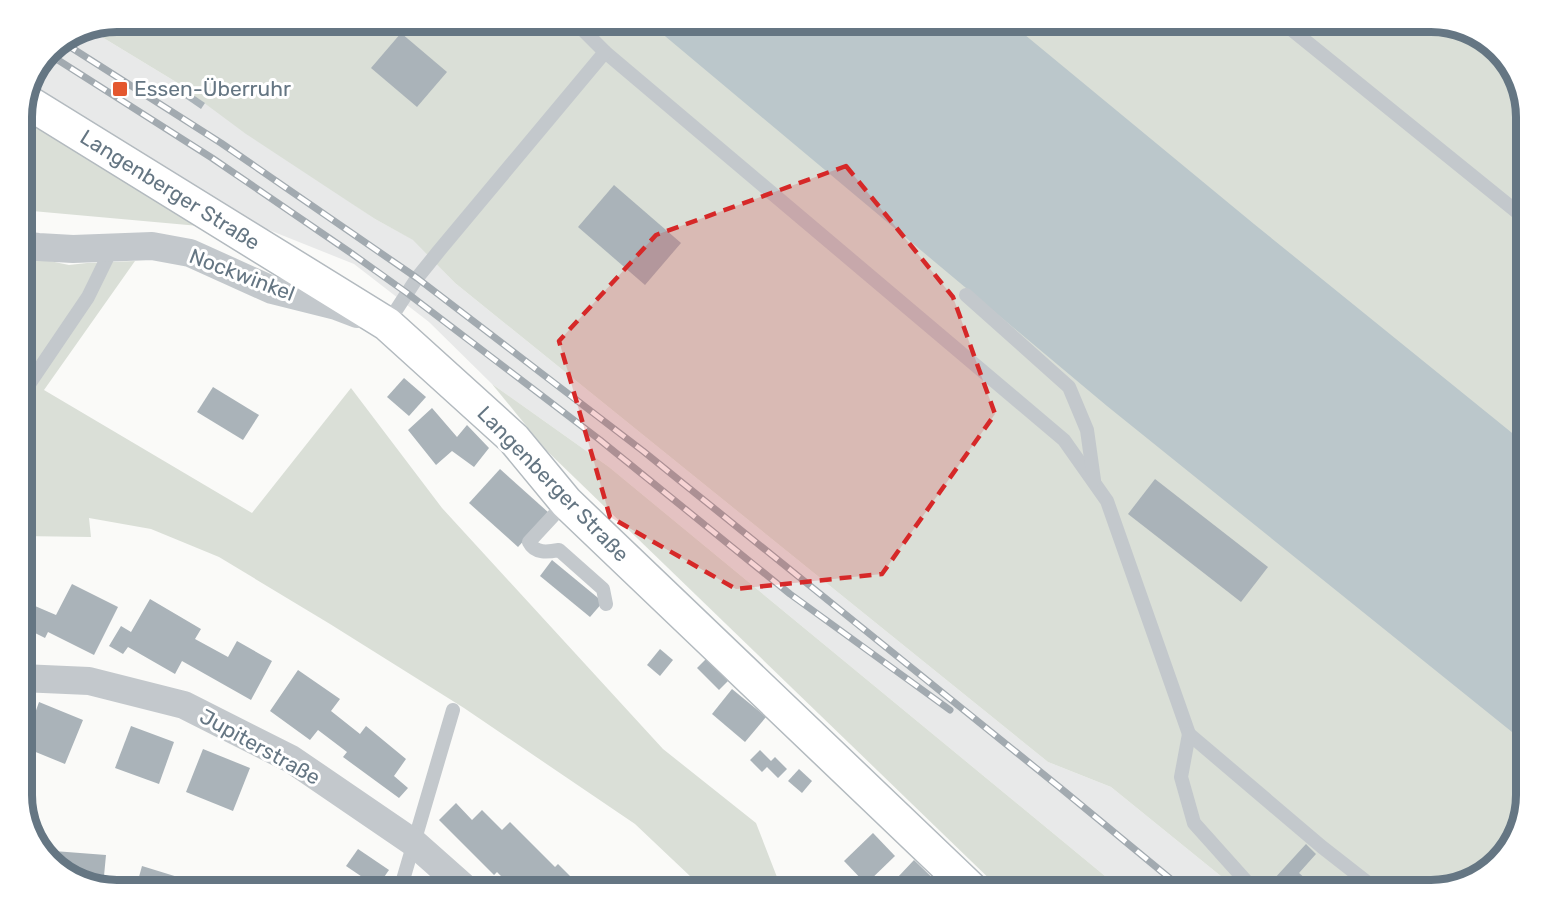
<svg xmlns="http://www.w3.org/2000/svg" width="1548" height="911" font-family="Rubik,sans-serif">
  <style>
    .built { fill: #e8e9e9 }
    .green { fill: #dadfd7 }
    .water { fill: #bbc7cb }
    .building { fill: #aab3b9 }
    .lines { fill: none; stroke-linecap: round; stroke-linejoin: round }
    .secondary-casing { stroke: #b3babf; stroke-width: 36 }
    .service { stroke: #c3c8cc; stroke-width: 14 }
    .minor { stroke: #c3c8cc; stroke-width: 28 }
    .secondary { stroke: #fff; stroke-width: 33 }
    .rail-casing { stroke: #a2aab0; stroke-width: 7 }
    .rail { stroke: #fff; stroke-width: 4.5; stroke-dasharray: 14; stroke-linecap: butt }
    .marked { fill: #d62828; fill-opacity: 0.2; stroke: #d62828; stroke-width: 4.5; stroke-dasharray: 12 8; stroke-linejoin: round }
    .poi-dot { fill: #e4572e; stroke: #fff; stroke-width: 2 }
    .labels { text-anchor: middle; stroke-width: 6; stroke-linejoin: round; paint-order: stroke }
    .poi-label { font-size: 21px; fill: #657683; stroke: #fff; text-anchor: start }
    .street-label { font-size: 21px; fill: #657683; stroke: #fff }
    .rim { fill: none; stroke: #657683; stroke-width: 8 }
  </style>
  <rect width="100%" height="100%" fill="#fafaf8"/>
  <polygon class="built" points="92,31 176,82 375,219 414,240 455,283 1048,762 1111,787 1238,890 1122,890 609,467 492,384 429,322 354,264 209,206 29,94 49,49"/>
  <g class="green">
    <polygon points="116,21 1432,21 1480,34 1514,68 1527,110 1527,795 1514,843 1480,877 1432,890 1238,890 1111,787 1048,762 455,283 413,240 375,219 246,134 176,82 92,31"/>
    <polygon points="21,110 199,226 21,210"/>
    <polygon points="21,255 69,265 87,263 135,261 44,390 252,513 351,388 442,508 663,749 756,823 782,890 698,890 691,877 635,824 464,708 330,624 219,557 151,529 89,518 91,537 21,536"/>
    <polygon points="492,384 609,467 1122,890 1001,890 546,450"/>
  </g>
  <polygon class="water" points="647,21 1008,21 1254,224 1527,445 1527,744 1107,406"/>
  <g class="building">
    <polygon points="320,21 350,21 337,36"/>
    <polygon points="401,33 447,72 417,107 371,68"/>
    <polygon points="186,90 205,103 201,109 182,96"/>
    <polygon points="614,185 681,243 645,285 578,227"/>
    <polygon points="404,378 426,397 409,416 387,397"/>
    <polygon points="213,387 259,415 243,440 197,412"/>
    <polygon points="432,408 457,437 467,425 489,448 474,467 452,451 436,465 408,430"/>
    <polygon points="500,469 549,513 518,547 469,503"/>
    <polygon points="1155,479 1268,567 1241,602 1128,514"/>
    <polygon points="552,560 603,602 590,617 540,576"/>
    <polygon points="72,584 118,607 94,655 48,632 45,638 21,626 21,600 56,615"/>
    <polygon points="150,599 201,629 195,639 228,657 237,641 272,661 251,700 182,661 175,674 128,647 123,654 109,646 121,626 131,632"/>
    <polygon points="660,649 673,660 660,676 647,665"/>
    <polygon points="706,659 728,681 719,690 697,668"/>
    <polygon points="298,670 340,699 331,711 360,734 366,726 406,759 394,776 408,788 399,798 343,757 347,752 318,730 310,740 270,711"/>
    <polygon points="732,689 766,717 745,742 712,714"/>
    <polygon points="39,702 83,720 65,764 21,746 21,714 33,719"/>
    <polygon points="131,726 174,742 159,784 115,768"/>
    <polygon points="203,749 250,768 233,811 186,792"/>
    <polygon points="760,750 771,761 775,757 787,769 778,778 767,767 762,772 750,760"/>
    <polygon points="799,769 812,781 802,793 788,781"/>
    <polygon points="456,803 472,820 482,810 502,830 510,822 555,867 558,864 577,883 571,890 515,890 497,872 494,875 439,820"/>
    <polygon points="873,833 895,856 866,884 844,861"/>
    <polygon points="1306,844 1316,854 1299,873 1315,887 1312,890 1286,890 1274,879"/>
    <polygon points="358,849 389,870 377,887 346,866"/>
    <polygon points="41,850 106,855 104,876 117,877 137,884 142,866 220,890 116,890 68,877"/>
    <polygon points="914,860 945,890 900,890 905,885 898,877"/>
  </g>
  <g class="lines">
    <g class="secondary-casing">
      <polyline id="secondary" points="26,101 387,324 514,439 566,502 972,890"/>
    </g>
    <g class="service">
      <polyline points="574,21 605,52 1064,440 1107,501 1189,734 1322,847 1377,890"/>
      <polyline points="1281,21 1527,220"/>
      <polyline points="966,295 1069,387 1087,430 1094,480"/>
      <polyline points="387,324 417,278 438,252 605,52"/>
      <polyline points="25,390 88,297 112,248"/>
      <path d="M 566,502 L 529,542 C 535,554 548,552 559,550 L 603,589 L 606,604"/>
      <polyline points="1189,734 1181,777 1194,823 1254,890"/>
      <polyline points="400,890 453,710"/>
    </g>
    <g class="minor">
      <polyline points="21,245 38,247 73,249 152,246 190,253 272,290 336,306 357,314"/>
      <polyline points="21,678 89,681 184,705 291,759 414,843 467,890"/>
    </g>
    <use href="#secondary" class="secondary"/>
    <g class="rail-casing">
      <g id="rail">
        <polyline points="64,43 221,143 417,278 643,451 1058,786 1184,890"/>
        <polyline points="47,53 212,158 351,253 407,293 600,440 790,594 950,710"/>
      </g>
    </g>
    <use href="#rail" class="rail"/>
  </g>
  <path class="marked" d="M 846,166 L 953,297 L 995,414 L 882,574 L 736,589 L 610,517 L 559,341 L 656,235 Z"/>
  <rect class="poi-dot" x="112" y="81" width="16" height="16" rx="3"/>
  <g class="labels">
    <g class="poi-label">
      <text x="134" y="96">Essen-Überruhr</text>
    </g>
    <g class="street-label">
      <text transform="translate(170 190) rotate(32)" y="7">Langenberger Straße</text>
      <text transform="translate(242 275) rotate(21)" y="7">Nockwinkel</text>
      <text transform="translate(553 484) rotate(46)" y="7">Langenberger Straße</text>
      <text transform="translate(260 747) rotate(29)" y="7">Jupiterstraße</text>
    </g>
  </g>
  <path d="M0 0H1548V911H0ZM117 32H1431A85 85 0 0 1 1516 117V795A85 85 0 0 1 1431 880H117A85 85 0 0 1 32 795V117A85 85 0 0 1 117 32Z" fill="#fff" fill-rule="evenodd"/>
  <path class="rim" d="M117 32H1431A85 85 0 0 1 1516 117V795A85 85 0 0 1 1431 880H117A85 85 0 0 1 32 795V117A85 85 0 0 1 117 32Z"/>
</svg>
